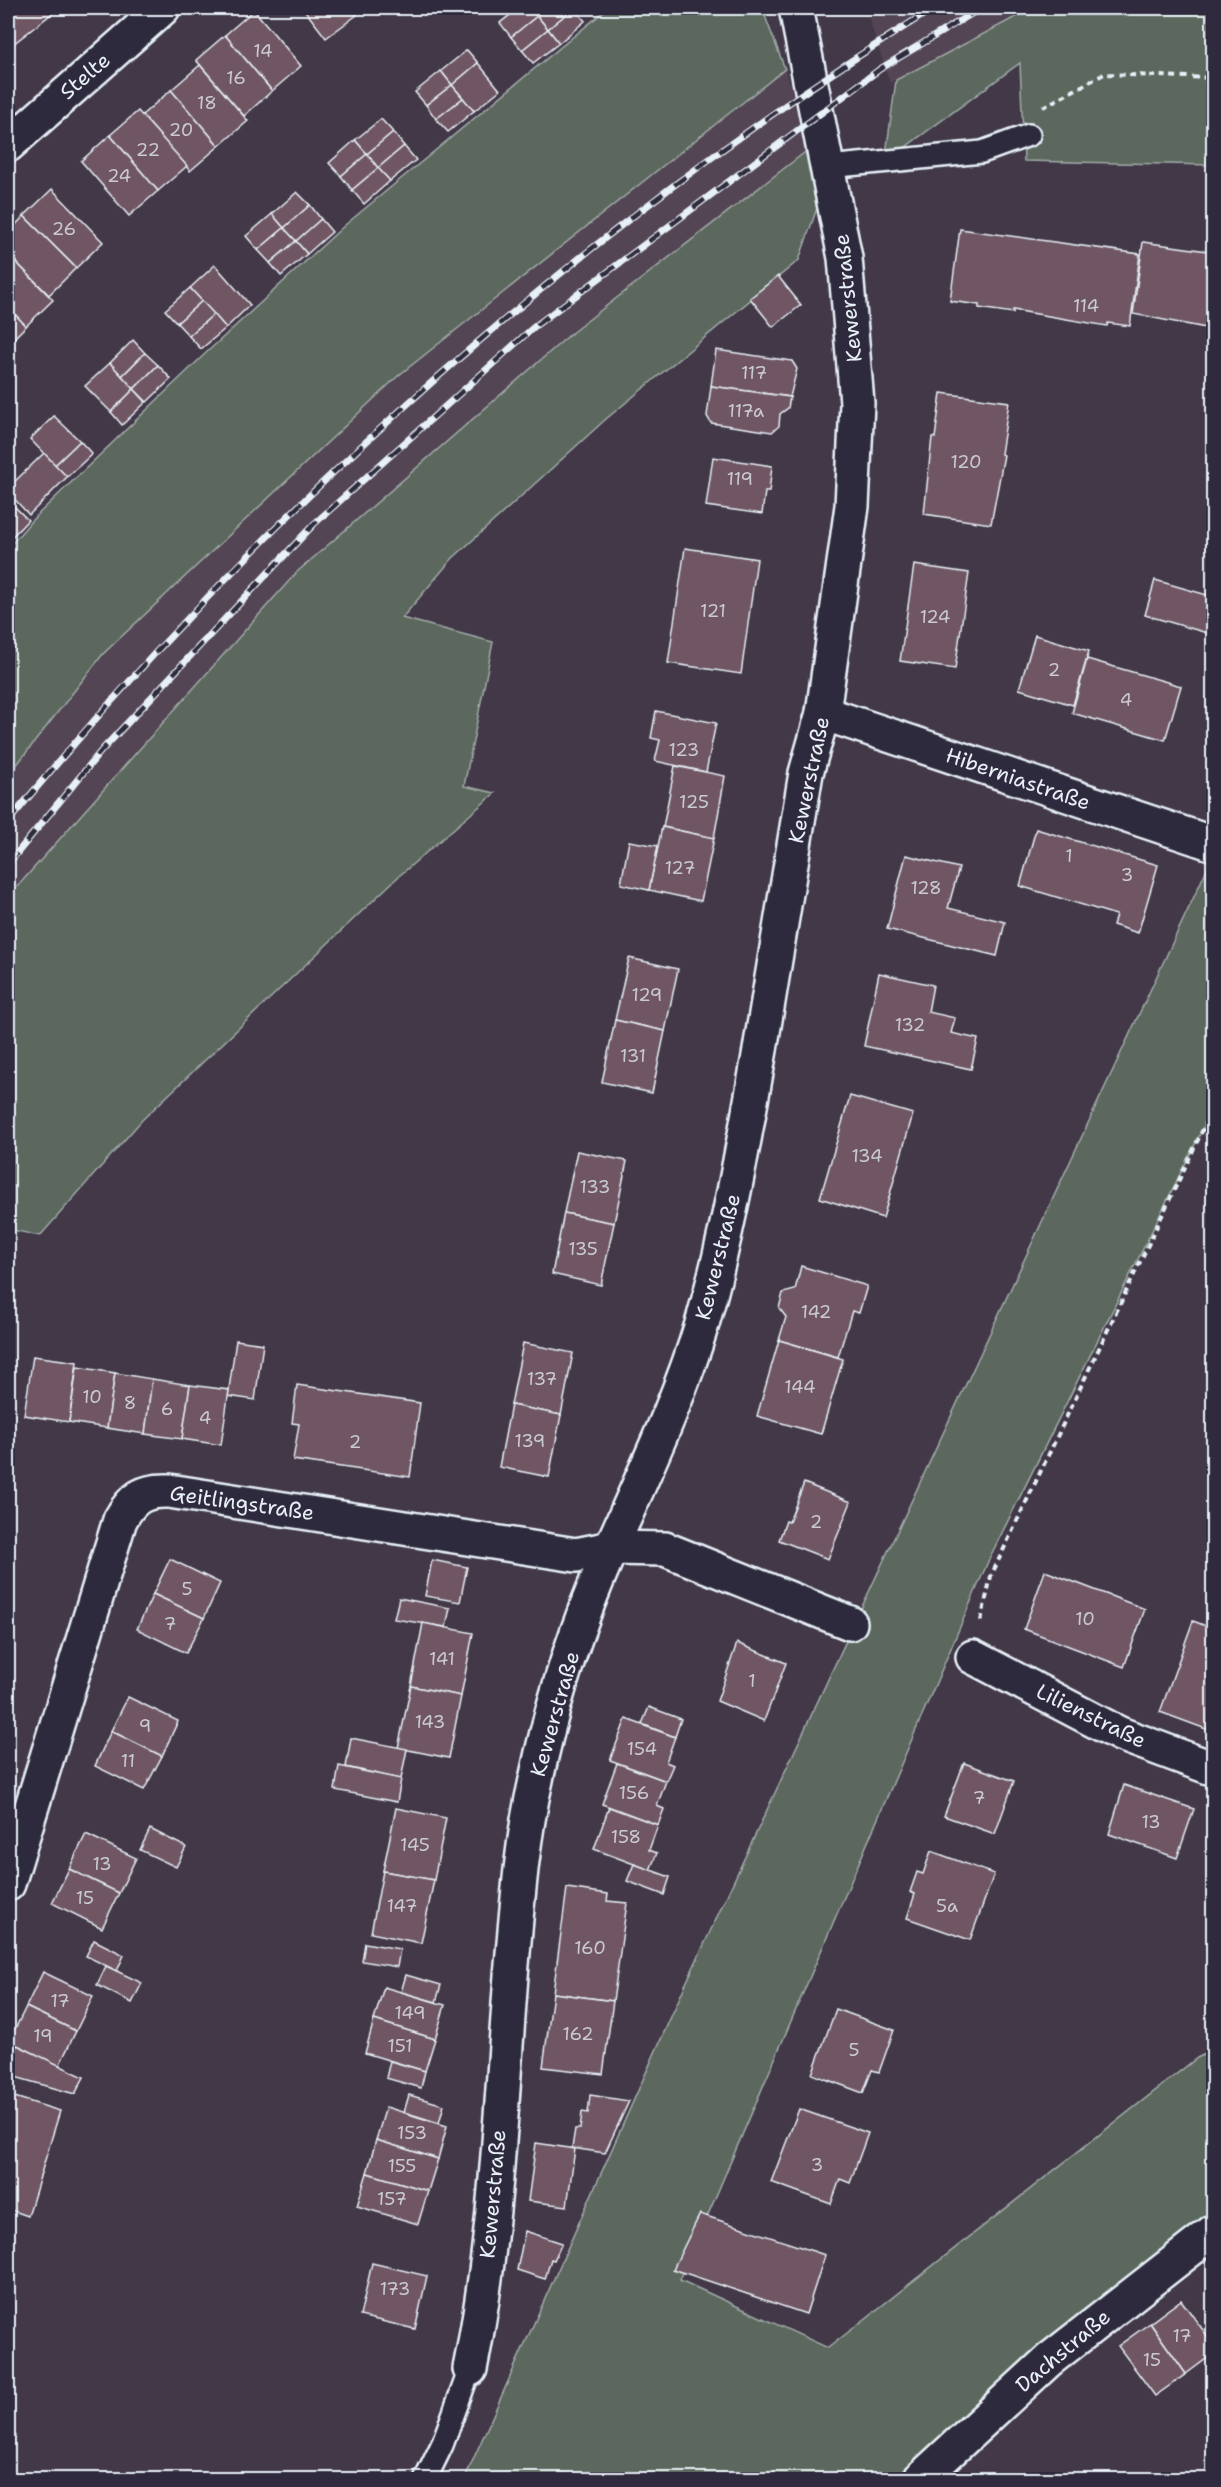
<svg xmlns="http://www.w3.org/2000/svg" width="1221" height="2487" font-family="'Shantell Sans',sans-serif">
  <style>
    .built { fill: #534553 }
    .green { fill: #5b685d; stroke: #a2acaa; stroke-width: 1.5 }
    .building { fill: #6f5763; stroke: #e8f1f8; stroke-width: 1.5 }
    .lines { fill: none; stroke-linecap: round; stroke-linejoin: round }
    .service-casing { stroke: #e8f1f8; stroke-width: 26 }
    .minor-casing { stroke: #e8f1f8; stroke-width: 38 }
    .tertiary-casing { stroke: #e8f1f8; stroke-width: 38 }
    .path { stroke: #e8f1f8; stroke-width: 4; stroke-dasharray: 6 4.5; stroke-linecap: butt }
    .service { stroke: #2f2a3d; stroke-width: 21 }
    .minor { stroke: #2f2a3d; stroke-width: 33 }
    .tertiary { stroke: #2f2a3d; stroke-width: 33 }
    .rail-casing { stroke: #e8f1f8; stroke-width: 7 }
    .rail { stroke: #2f2a3d; stroke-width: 4.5; stroke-dasharray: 14; stroke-linecap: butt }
    .labels { text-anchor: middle; stroke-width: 4.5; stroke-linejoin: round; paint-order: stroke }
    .number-label { font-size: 18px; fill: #cacad3 }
    .street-label { font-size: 21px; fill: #e8f1f8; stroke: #2f2a3d }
  </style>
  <rect width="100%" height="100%" fill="#423848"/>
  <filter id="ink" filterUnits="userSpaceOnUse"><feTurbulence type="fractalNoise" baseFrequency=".0167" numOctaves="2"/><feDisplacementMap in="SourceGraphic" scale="12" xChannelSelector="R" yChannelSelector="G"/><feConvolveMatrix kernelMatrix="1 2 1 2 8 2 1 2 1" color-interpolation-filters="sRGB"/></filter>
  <g filter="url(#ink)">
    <g class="built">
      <polygon points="762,8 813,146 574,331 297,572 8,897 8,657"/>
      <polygon points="881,8 1033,8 890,83 869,19"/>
    </g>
    <g class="green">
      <polygon points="608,8 762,8 785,69 398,376 103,654 8,776 8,548 32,520 206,353 345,225"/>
      <polygon points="1033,8 1213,8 1213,165 1024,161 1020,63 885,162 896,80"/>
      <polygon points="813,146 824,188 799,260 606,419 452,559 402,618 493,642 464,786 495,793 399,876 142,1120 40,1236 8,1229 8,897 297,572 574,331"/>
      <polygon points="1213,856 1213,1108 990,1557 680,2280 828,2348 1197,2058 1213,2050 1213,2211 1054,2333 896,2479 464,2480 687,1981"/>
    </g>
    <g class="building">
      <polygon points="8,8 59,8 8,48"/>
      <polygon points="303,8 351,8 357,15 326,38"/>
      <polygon points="519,8 530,8 537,16 511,37 500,23"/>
      <polygon points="547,8 574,8 548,29 537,16"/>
      <polygon points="574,8 585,21 559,43 548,29"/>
      <polygon points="254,10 301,66 272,91 225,35"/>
      <polygon points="537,16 548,29 522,50 511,37"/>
      <polygon points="548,29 559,43 533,63 522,50"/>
      <polygon points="225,35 272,91 244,116 196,60"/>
      <polygon points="467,50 478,63 452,85 441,71"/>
      <polygon points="478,63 500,90 474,111 452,85"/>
      <polygon points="200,65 248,121 219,146 171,90"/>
      <polygon points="441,71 452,85 426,105 415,92"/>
      <polygon points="452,85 463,98 436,119 426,105"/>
      <polygon points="171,90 219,146 190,171 142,115"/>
      <polygon points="463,98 474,111 448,132 436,119"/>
      <polygon points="138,111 187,166 158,191 110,135"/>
      <polygon points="381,119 393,132 367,154 355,140"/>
      <polygon points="393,132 404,146 378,168 367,154"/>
      <polygon points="110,135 158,191 129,216 81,161"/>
      <polygon points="355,140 367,154 341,176 329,163"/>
      <polygon points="404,146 416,160 390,181 378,168"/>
      <polygon points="367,154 378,168 352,190 341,176"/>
      <polygon points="378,168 390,181 364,204 352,190"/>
      <polygon points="52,189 103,242 76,268 24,216"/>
      <polygon points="297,192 310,205 284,228 272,214"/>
      <polygon points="310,205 321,219 296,241 284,228"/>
      <polygon points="272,214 284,228 258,250 246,236"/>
      <polygon points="24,216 76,268 49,295 8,254 8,233"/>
      <polygon points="321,219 332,232 307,254 296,241"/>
      <polygon points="284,228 296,241 270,263 258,250"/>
      <polygon points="960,229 1140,254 1130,326 1108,323 1107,326 1013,310 1013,313 979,308 979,305 950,301"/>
      <polygon points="296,241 307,254 281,276 270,263"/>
      <polygon points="1143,242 1214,252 1214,326 1206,325 1206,328 1133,314"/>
      <polygon points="8,254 53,300 26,326 8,307"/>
      <polygon points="215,265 250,305 226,328 190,288"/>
      <polygon points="778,276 801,305 773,327 750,298"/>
      <polygon points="190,288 202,301 177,323 165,310"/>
      <polygon points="202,301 214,314 189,336 177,323"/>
      <polygon points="8,307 26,326 8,344"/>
      <polygon points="214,314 226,328 201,349 189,336"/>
      <polygon points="133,340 145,353 122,376 110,363"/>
      <polygon points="716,350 792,361 797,369 790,397 711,386"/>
      <polygon points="145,353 158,365 134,389 122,376"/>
      <polygon points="110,363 134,389 111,412 85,386"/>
      <polygon points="158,365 171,379 147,402 134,389"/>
      <polygon points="711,386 790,397 788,408 780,414 779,426 772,432 711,423 707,416"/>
      <polygon points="134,389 146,402 122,425 111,412"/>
      <polygon points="941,393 1009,402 1001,454 1004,455 991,524 924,514 932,437 935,438"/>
      <polygon points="54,416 80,441 55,465 30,439"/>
      <polygon points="80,441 92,454 67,477 55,465"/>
      <polygon points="44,453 67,477 29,515 8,492 8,488"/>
      <polygon points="713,457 772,466 769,492 765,492 762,514 706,506"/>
      <polygon points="8,500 28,520 8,541"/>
      <polygon points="685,548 757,559 741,674 668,663"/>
      <polygon points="914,565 969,573 955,669 900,661"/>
      <polygon points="1155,580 1214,597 1214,635 1145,615"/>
      <polygon points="1035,635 1089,651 1073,705 1019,689"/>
      <polygon points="1087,659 1181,686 1165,740 1072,713"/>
      <polygon points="656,711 716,723 706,772 655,761 660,740 651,738"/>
      <polygon points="675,766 725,776 714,838 663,827"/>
      <polygon points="662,827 714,838 701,901 649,890"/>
      <polygon points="1036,829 1158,865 1138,933 1113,925 1116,915 1020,886"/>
      <polygon points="629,841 658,846 649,890 621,884"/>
      <polygon points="906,855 959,868 948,908 1005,922 997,956 887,929"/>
      <polygon points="629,958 678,969 665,1031 615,1020"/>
      <polygon points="879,973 933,985 928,1012 955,1018 951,1033 978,1039 971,1069 864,1046"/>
      <polygon points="615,1020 665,1031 652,1093 602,1082"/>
      <polygon points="850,1096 913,1114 883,1218 820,1198"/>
      <polygon points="577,1151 627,1161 614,1223 564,1213"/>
      <polygon points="564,1213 614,1223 601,1285 552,1274"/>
      <polygon points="801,1266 867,1286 859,1313 852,1311 838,1357 779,1340 786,1317 779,1308 783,1293 795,1290"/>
      <polygon points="236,1340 263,1344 255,1400 228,1396"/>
      <polygon points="779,1340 843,1359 821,1434 757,1416"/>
      <polygon points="523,1343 573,1353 561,1415 511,1405"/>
      <polygon points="33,1356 77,1362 69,1422 24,1415"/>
      <polygon points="77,1367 115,1373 107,1428 69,1422"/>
      <polygon points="115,1373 152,1379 145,1434 107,1428"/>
      <polygon points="152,1379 190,1385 182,1439 145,1434"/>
      <polygon points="190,1385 229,1390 221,1445 182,1439"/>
      <polygon points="297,1385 420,1403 410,1477 293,1460 299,1424 292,1423"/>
      <polygon points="511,1405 561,1415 549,1477 499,1467"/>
      <polygon points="804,1483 851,1502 828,1559 779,1540 786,1521 789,1522"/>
      <polygon points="170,1559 220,1583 204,1618 153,1594"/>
      <polygon points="432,1560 467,1567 460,1602 425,1596"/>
      <polygon points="1045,1571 1145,1609 1124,1667 1024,1629"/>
      <polygon points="153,1594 204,1618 186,1653 137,1629"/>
      <polygon points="399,1598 450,1608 446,1627 394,1619"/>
      <polygon points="1193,1621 1214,1629 1214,1732 1160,1712"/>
      <polygon points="423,1623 473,1633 461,1696 411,1686"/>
      <polygon points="737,1643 786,1663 764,1721 717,1701"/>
      <polygon points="411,1686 461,1696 449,1758 398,1748"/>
      <polygon points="128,1697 178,1721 162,1756 111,1731"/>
      <polygon points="649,1707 681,1719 675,1737 642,1724"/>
      <polygon points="626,1719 675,1737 666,1762 673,1765 666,1781 610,1760"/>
      <polygon points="111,1731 162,1756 144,1790 95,1766"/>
      <polygon points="351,1738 407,1749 401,1779 346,1767"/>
      <polygon points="617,1763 666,1781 657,1806 664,1809 658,1825 602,1804"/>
      <polygon points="964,1763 1014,1781 995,1834 944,1816"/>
      <polygon points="339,1766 401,1779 397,1802 335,1790"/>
      <polygon points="1124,1785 1194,1809 1177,1858 1109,1834"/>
      <polygon points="609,1807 658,1825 649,1850 657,1853 650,1870 594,1849"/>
      <polygon points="396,1808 446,1818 434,1880 383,1871"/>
      <polygon points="150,1829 186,1847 176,1867 140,1850"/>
      <polygon points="86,1834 136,1858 119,1893 69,1869"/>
      <polygon points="931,1851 994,1874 970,1940 907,1918 915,1894 910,1892 917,1872 923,1874"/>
      <polygon points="634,1864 670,1877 664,1895 627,1881"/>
      <polygon points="69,1869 119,1893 102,1928 52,1903"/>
      <polygon points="383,1871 434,1880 421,1943 371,1933"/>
      <polygon points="567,1888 608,1894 607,1901 627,1903 613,2001 553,1993"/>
      <polygon points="94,1940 124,1955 117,1971 86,1956"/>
      <polygon points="365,1943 400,1949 397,1967 362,1961"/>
      <polygon points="106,1966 142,1983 132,2003 97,1985"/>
      <polygon points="43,1972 93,1996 76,2031 26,2007"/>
      <polygon points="406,1975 441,1985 436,2002 401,1992"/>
      <polygon points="384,1987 445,2005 435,2039 374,2020"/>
      <polygon points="553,1993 613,2001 603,2074 543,2067"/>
      <polygon points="26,2007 76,2031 59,2066 9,2041"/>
      <polygon points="836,2009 894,2030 879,2072 872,2070 863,2093 812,2074"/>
      <polygon points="374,2020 435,2039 425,2071 365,2053"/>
      <polygon points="17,2045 84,2077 75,2094 8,2075 8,2067"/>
      <polygon points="390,2061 425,2071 421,2088 386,2078"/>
      <polygon points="8,2095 60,2111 28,2216 8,2209"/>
      <polygon points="409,2095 444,2105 439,2123 404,2112"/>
      <polygon points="590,2095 629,2101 605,2153 572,2148 575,2129 580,2129 582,2112 588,2113"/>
      <polygon points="386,2107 447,2126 438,2159 376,2140"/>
      <polygon points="799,2109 868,2133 850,2183 840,2179 831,2204 771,2182"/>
      <polygon points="376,2140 438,2159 428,2191 367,2173"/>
      <polygon points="536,2143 575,2149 567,2206 528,2201"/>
      <polygon points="367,2173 428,2191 418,2224 357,2206"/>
      <polygon points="700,2214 825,2255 806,2314 673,2269"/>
      <polygon points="525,2231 562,2243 554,2260 551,2259 545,2279 517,2270"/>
      <polygon points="372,2263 427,2276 415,2329 360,2316"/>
      <polygon points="1181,2300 1214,2345 1214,2353 1186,2374 1150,2323"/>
      <polygon points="1150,2323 1186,2374 1155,2396 1118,2346"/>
    </g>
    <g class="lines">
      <g class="service-casing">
        <g id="service">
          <polyline points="828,167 982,152 1029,135"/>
          <polyline points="425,2480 442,2445 470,2369"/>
        </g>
      </g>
      <g class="minor-casing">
        <g id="minor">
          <polyline points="8,145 163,8"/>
          <polyline points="973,1657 1120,1734 1214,1769"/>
          <path d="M 8,1884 L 120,1520 C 132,1498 143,1490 169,1491 L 576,1555 L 612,1548 L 665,1549 L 850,1623"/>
          <path d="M 470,2369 C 496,2240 501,2107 511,1976 C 517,1910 521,1844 536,1780 C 550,1713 570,1646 596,1583 C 632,1497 675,1413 702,1324 C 728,1234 744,1142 760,1050 C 775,958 791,865 806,773 L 823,713"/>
          <polyline points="919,2480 1049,2360 1214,2231"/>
        </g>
      </g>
      <g class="tertiary-casing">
        <polyline id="tertiary" points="796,8 845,258 857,403 852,506 823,713 1214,844"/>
      </g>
      <g class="path">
        <polyline points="1043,107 1104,74 1214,78"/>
        <polyline points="981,1621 991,1576 1214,1106"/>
      </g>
      <use href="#service" class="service"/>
      <use href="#minor" class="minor"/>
      <use href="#tertiary" class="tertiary"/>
      <g class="rail-casing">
        <g id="rail">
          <path d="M 8,822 C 269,504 584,225 934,8"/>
          <polyline points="8,864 102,750 314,524 535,326 880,69 981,8"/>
        </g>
      </g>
      <use href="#rail" class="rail"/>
    </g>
  </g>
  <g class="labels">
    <g class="number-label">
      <text x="263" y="57">14</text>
      <text x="236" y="84">16</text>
      <text x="207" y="109">18</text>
      <text x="181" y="136">20</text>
      <text x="148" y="156">22</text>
      <text x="119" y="182">24</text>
      <text x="64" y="235">26</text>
      <text x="1086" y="312">114</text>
      <text x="754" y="379">117</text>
      <text x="746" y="417">117a</text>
      <text x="966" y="468">120</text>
      <text x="740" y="485">119</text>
      <text x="713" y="617">121</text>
      <text x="935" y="623">124</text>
      <text x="1054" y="676">2</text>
      <text x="1126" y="706">4</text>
      <text x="684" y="756">123</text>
      <text x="694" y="808">125</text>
      <text x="1069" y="862">1</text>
      <text x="680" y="874">127</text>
      <text x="1127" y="881">3</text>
      <text x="926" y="894">128</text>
      <text x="647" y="1001">129</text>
      <text x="910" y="1031">132</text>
      <text x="633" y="1062">131</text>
      <text x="867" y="1162">134</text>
      <text x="595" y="1193">133</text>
      <text x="583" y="1255">135</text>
      <text x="816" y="1318">142</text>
      <text x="542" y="1385">137</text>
      <text x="800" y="1393">144</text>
      <text x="92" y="1403">10</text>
      <text x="130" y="1409">8</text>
      <text x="167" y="1415">6</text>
      <text x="205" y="1424">4</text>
      <text x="530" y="1447">139</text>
      <text x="355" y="1448">2</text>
      <text x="816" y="1528">2</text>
      <text x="187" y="1595">5</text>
      <text x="1085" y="1625">10</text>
      <text x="170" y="1630">7</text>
      <text x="442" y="1665">141</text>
      <text x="752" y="1687">1</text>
      <text x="430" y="1728">143</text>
      <text x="145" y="1732">9</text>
      <text x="642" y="1755">154</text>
      <text x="128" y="1767">11</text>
      <text x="634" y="1799">156</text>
      <text x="979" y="1804">7</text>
      <text x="1151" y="1828">13</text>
      <text x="626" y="1843">158</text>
      <text x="415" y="1851">145</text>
      <text x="102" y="1870">13</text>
      <text x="85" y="1904">15</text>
      <text x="402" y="1912">147</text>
      <text x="947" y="1912">5a</text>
      <text x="590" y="1954">160</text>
      <text x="60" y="2007">17</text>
      <text x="410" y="2019">149</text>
      <text x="578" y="2040">162</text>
      <text x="43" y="2042">19</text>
      <text x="400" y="2052">151</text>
      <text x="854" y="2056">5</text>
      <text x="412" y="2139">153</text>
      <text x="817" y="2171">3</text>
      <text x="402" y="2172">155</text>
      <text x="392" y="2205">157</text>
      <text x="395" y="2295">173</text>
      <text x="1182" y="2342">17</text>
      <text x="1152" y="2366">15</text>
    </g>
    <g class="street-label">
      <text transform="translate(85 76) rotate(-41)" y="7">Stelte</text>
      <text transform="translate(848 298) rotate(-96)" y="7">Kewerstraße</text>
      <text transform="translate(1018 779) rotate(19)" y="7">Hiberniastraße</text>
      <text transform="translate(809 780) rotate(-78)" y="7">Kewerstraße</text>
      <text transform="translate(718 1257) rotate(-76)" y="7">Kewerstraße</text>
      <text transform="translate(242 1503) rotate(8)" y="7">Geitlingstraße</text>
      <text transform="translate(555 1714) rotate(-74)" y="7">Kewerstraße</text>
      <text transform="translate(1091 1716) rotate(26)" y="7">Lilienstraße</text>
      <text transform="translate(493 2194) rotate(-85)" y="7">Kewerstraße</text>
      <text transform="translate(1063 2351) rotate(-40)" y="7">Dachstraße</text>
    </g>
  </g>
  <rect width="1221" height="2487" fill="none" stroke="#2f2a3d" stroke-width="30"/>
  <rect x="15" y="15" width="1191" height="2457" fill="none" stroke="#e8f1f8" stroke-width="2" filter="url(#ink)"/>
</svg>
